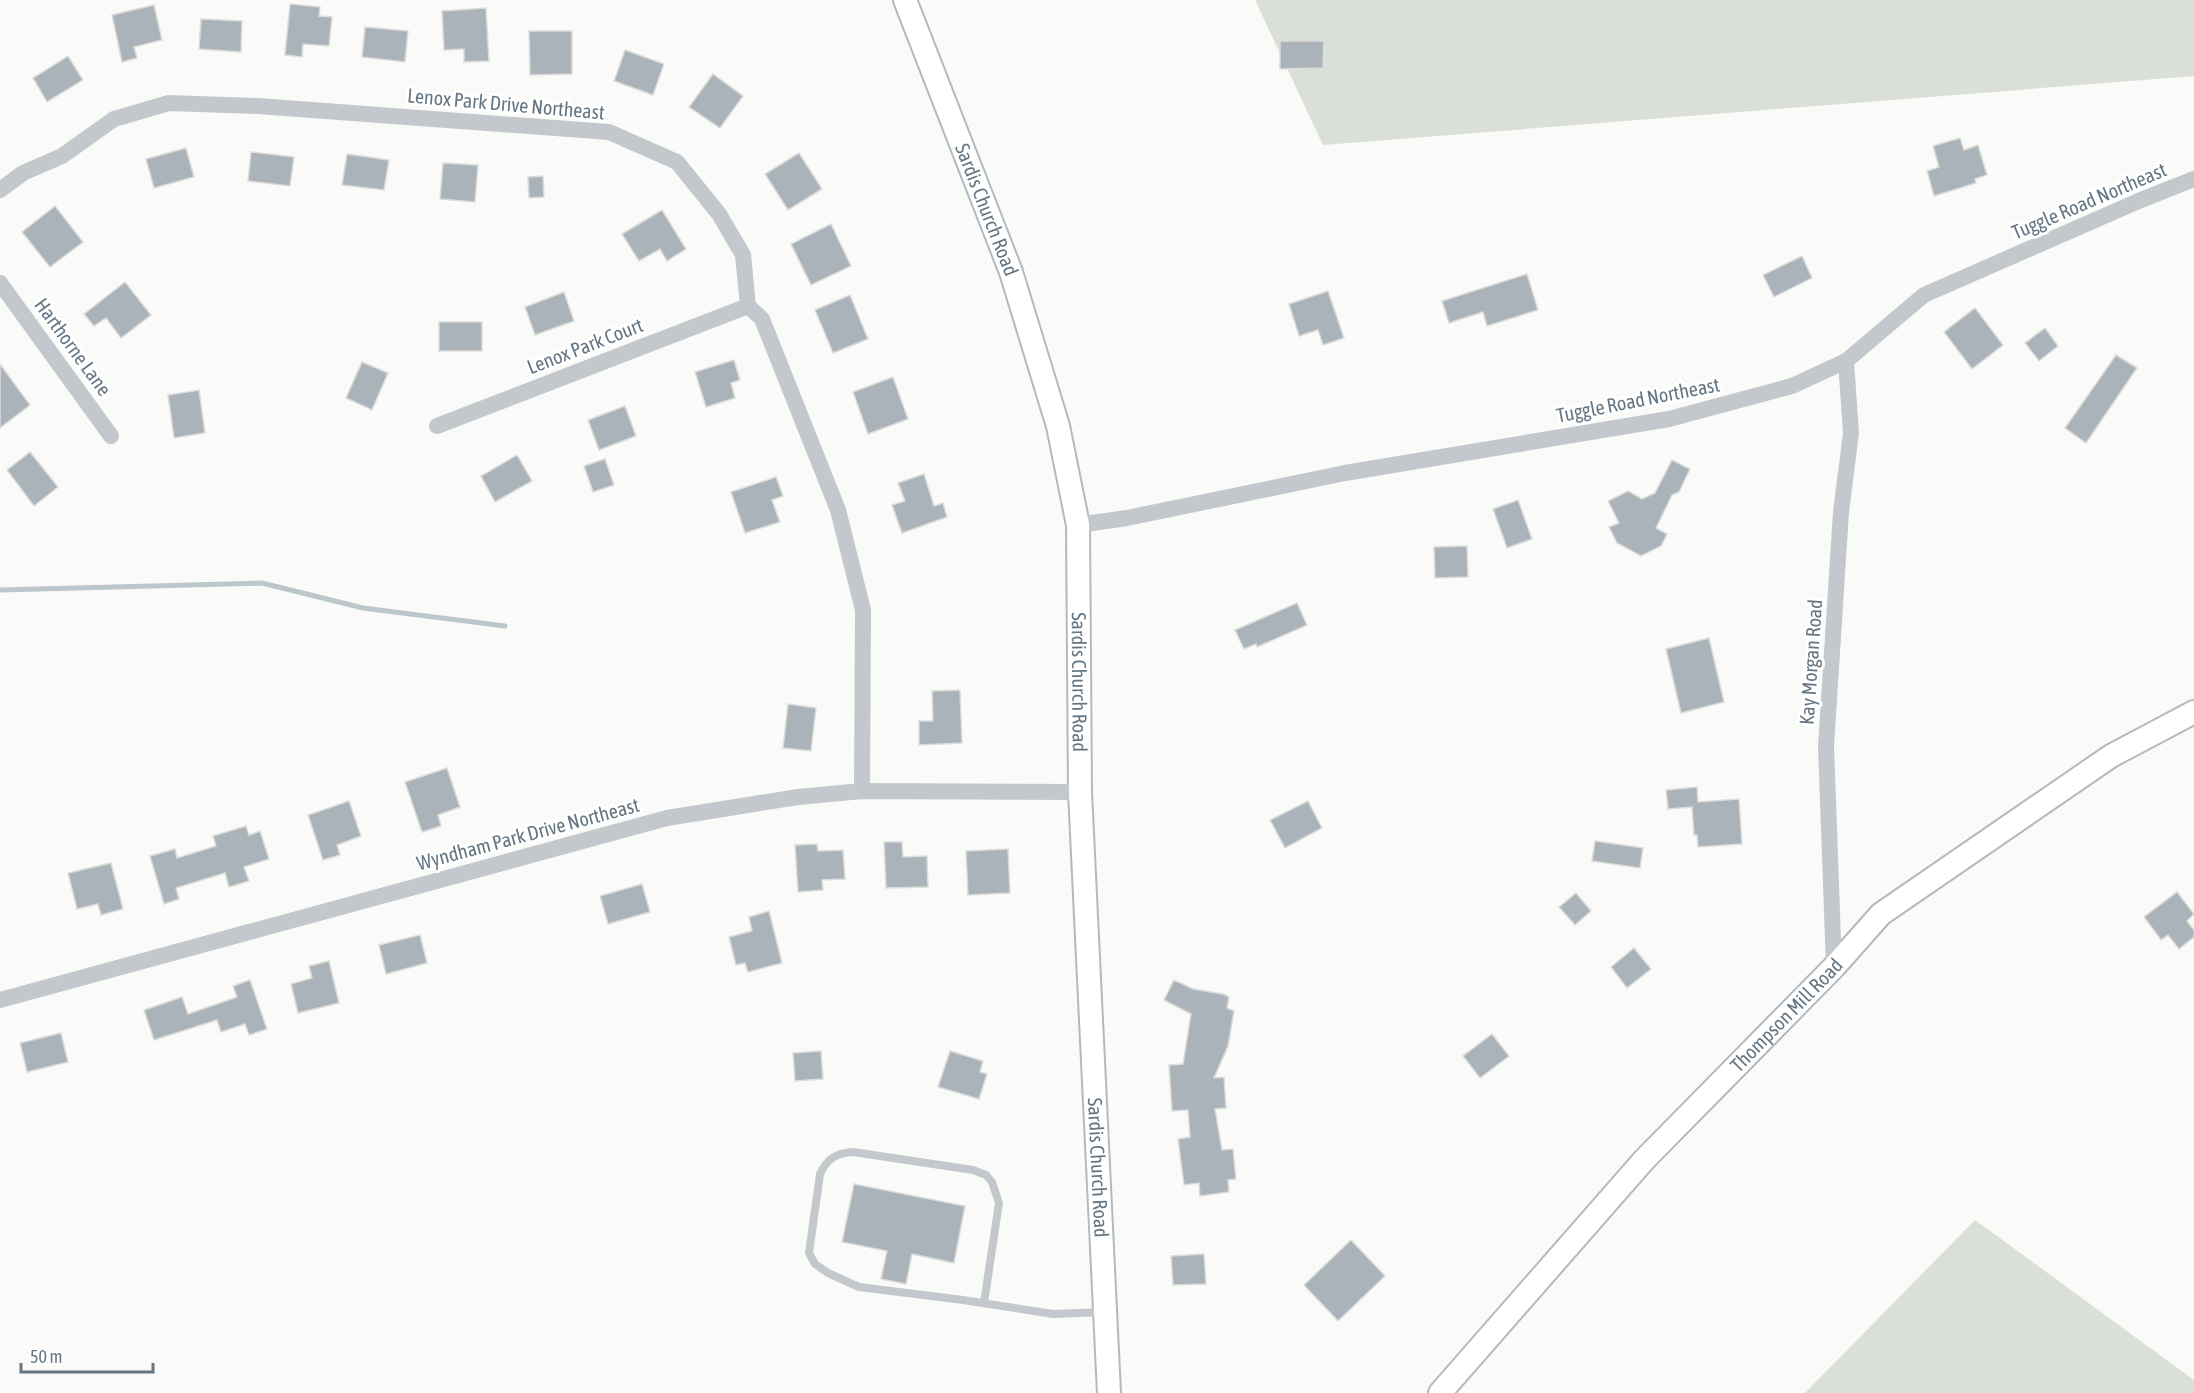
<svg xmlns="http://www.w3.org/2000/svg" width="2194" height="1393" font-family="'Asap Condensed',sans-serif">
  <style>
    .green { fill: #dadfd7 }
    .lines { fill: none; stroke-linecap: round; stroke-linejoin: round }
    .stream { stroke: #bbc7cb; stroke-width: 5 }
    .building { fill: #aab3b9; stroke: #dcdcda; stroke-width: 1.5 }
    .secondary-casing { stroke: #b3babf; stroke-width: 26 }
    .lane { stroke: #c3c8cc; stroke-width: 8 }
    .street { stroke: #c3c8cc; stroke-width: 16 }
    .secondary { stroke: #fff; stroke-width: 22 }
    .labels { text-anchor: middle; stroke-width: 6; stroke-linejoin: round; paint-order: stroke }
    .street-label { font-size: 20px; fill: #657683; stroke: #fff }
  </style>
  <rect width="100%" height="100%" fill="#fafaf8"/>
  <g class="green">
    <polygon points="1255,0 2194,0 2194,76 1323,145"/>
    <polygon points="1975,1220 2194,1380 2194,1393 1805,1393"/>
  </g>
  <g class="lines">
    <polyline class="stream" points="0,590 262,583 363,608 505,626"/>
  </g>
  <g class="building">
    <polygon points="290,4 320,7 319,16 332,17 329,46 303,44 302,57 285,55"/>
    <polygon points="154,5 162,40 134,47 137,58 122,62 112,15"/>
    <polygon points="486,8 489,61 464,62 464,49 444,50 442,11"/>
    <polygon points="201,19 242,21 241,52 199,49"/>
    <polygon points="365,27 408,31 405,62 362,57"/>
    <polygon points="529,31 572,31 572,74 530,75"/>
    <polygon points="1280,41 1324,41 1323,68 1280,69"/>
    <polygon points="625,50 664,64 653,95 614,81"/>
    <polygon points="68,56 83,80 47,102 33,78"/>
    <polygon points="713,74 743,96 720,128 689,107"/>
    <polygon points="1960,138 1964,150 1978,145 1987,175 1975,179 1976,183 1934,196 1927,171 1939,167 1933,146"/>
    <polygon points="186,148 194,177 154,188 146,159"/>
    <polygon points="251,152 294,157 290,186 248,181"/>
    <polygon points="799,153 822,189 788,210 765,174"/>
    <polygon points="347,154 389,160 384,190 342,185"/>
    <polygon points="443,163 478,165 475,202 440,199"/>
    <polygon points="543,176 544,197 529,198 528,177"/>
    <polygon points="55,206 83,242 50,267 22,232"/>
    <polygon points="662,210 686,249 667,261 660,249 639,261 622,234"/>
    <polygon points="831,224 851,266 811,285 791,244"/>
    <polygon points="1802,256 1812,278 1774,297 1763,275"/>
    <polygon points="1527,274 1538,310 1487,326 1483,312 1449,323 1442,301"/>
    <polygon points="125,282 151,315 121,338 106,318 94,326 84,314"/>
    <polygon points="1328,291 1344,338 1323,345 1318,330 1299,336 1289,304"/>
    <polygon points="564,292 574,321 535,335 525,307"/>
    <polygon points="850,295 868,339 833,353 815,310"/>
    <polygon points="1975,308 2003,345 1972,369 1944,332"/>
    <rect x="439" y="322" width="43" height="29"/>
    <polygon points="2045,328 2058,346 2039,361 2025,343"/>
    <polygon points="2116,355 2137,368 2086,443 2065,428"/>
    <polygon points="734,360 740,380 731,383 735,398 706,407 695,372"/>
    <polygon points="362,362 388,373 372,410 346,398"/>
    <polygon points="0,364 30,405 0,428"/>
    <polygon points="893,377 908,419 868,434 853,392"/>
    <polygon points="199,390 205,433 174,438 168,395"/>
    <polygon points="625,406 636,436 599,450 588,420"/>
    <polygon points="30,452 58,487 34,506 7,470"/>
    <polygon points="517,455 532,481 495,502 481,476"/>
    <polygon points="605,459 614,485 593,492 584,466"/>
    <polygon points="1672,460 1690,469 1679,492 1672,495 1656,528 1667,534 1661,546 1641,556 1617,543 1609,527 1619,523 1608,501 1628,491 1642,499 1655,493"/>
    <polygon points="924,474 934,506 943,503 947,517 902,533 892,505 905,501 898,483"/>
    <polygon points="776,477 783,496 772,500 780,522 745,533 731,492"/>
    <polygon points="1518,500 1532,539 1507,548 1493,509"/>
    <polygon points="1467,546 1468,577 1435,578 1434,547"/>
    <polygon points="1297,603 1307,625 1257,647 1256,644 1244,649 1235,630"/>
    <polygon points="1709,638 1724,702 1681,713 1666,649"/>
    <polygon points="960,690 962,743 919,745 919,721 933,721 932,691"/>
    <polygon points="788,704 816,708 811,751 783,748"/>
    <polygon points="447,768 460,807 438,815 441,826 422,832 405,782"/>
    <polygon points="1697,787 1698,802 1739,799 1742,844 1698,847 1697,835 1694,835 1692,807 1668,809 1666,790"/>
    <polygon points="349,801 361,836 337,845 340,855 323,860 308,815"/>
    <polygon points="1308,801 1322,828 1285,848 1270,820"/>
    <polygon points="246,826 249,835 260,831 269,859 244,867 249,881 229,887 225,873 176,888 179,899 164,904 150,856 175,849 177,858 216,846 213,836"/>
    <polygon points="1595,841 1643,848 1640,868 1592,861"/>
    <polygon points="884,842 902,842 903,857 927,856 928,887 886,888"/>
    <polygon points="817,844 818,851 843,850 845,879 822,880 823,890 798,892 795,845"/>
    <polygon points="1008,849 1010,893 968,895 966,851"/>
    <polygon points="111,863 123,909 101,915 98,904 77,909 68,873"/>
    <polygon points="642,884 650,912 608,924 600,896"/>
    <polygon points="2177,892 2194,914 2187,921 2194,930 2194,937 2179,949 2168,935 2161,940 2144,917"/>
    <polygon points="1576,893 1591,911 1575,925 1559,907"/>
    <polygon points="769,911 782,963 748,972 745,963 736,965 729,937 752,931 749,917"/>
    <polygon points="420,935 427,963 386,974 379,945"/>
    <polygon points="1634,948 1651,969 1627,988 1611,967"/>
    <polygon points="329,961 339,1003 298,1013 291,984 312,978 309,966"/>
    <polygon points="250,980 267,1029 249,1035 245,1024 221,1032 217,1020 154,1040 144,1010 182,997 188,1014 237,997 233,986"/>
    <polygon points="1174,980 1193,989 1223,994 1229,997 1227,1008 1234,1011 1228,1046 1214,1078 1224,1077 1226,1108 1215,1109 1222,1150 1233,1149 1236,1179 1228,1180 1229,1192 1200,1196 1199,1183 1184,1185 1178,1139 1190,1137 1188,1110 1172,1111 1169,1065 1183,1064 1191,1014 1164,1000"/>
    <polygon points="61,1033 68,1062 27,1072 20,1043"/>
    <polygon points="1492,1034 1509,1056 1480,1078 1463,1056"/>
    <polygon points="821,1051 823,1079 795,1081 793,1053"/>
    <polygon points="950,1051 983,1061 980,1072 987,1074 979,1099 938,1087"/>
    <polygon points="854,1184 965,1206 954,1263 912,1254 906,1284 881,1279 887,1251 842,1242"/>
    <polygon points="1351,1240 1385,1276 1338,1321 1304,1285"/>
    <polygon points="1204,1254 1206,1284 1173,1285 1171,1256"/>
  </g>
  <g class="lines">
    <g class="secondary-casing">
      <g id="secondary">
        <path id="s1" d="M 905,0 L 1011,272 L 1058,426 L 1078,525 L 1080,792 L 1109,1393"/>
        <path id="s2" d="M 1440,1393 L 1644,1160 L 1834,967 L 1881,914 L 2111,756 L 2194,712"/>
      </g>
    </g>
    <path class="lane" d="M 984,1303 L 999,1203 L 992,1182 L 986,1175 L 973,1170 L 853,1152 C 836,1153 827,1159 820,1174 L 809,1253 L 815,1264 L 828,1273 L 859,1287 L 963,1300 L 1053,1314 L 1105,1312"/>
    <g class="street">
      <polyline points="0,190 23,173 62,156 114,119 169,103 258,106 609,132 677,162 719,214 743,255 748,306 762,319 838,510 863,610 862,791"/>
      <polyline points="0,283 111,436"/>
      <polyline points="437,426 748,306"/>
      <polyline points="1078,525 1127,518 1345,473 1669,419 1792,386 1846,361 1924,295 2141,200 2194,179"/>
      <polyline points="1834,967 1826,746 1841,512 1851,433 1846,361"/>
      <polyline points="0,1000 667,818 798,797 862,791 1080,792"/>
    </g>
    <use href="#secondary" class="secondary"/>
  </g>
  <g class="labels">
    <g class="street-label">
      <text transform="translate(506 104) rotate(5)" y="7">Lenox Park Drive Northeast</text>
      <text transform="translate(2089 201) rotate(-23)" y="7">Tuggle Road Northeast</text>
      <text dy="7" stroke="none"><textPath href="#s1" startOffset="225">Sardis Church Road</textPath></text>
      <text transform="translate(585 346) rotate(-21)" y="7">Lenox Park Court</text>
      <text transform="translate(73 347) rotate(54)" y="7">Harthorne Lane</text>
      <text transform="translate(1638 400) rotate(-11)" y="7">Tuggle Road Northeast</text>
      <text transform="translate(1811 662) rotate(-86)" y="7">Kay Morgan Road</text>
      <text dy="7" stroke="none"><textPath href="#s1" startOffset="711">Sardis Church Road</textPath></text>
      <text transform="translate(528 834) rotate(-15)" y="7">Wyndham Park Drive Northeast</text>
      <text dy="7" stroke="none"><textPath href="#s2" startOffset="513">Thompson Mill Road</textPath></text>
      <text dy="7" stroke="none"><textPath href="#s1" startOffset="1197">Sardis Church Road</textPath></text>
    </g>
  </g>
  <path d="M21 1363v9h132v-9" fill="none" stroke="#657683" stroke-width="3"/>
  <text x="30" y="1363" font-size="18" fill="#657683" stroke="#ffffff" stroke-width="4.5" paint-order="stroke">50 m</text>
</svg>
